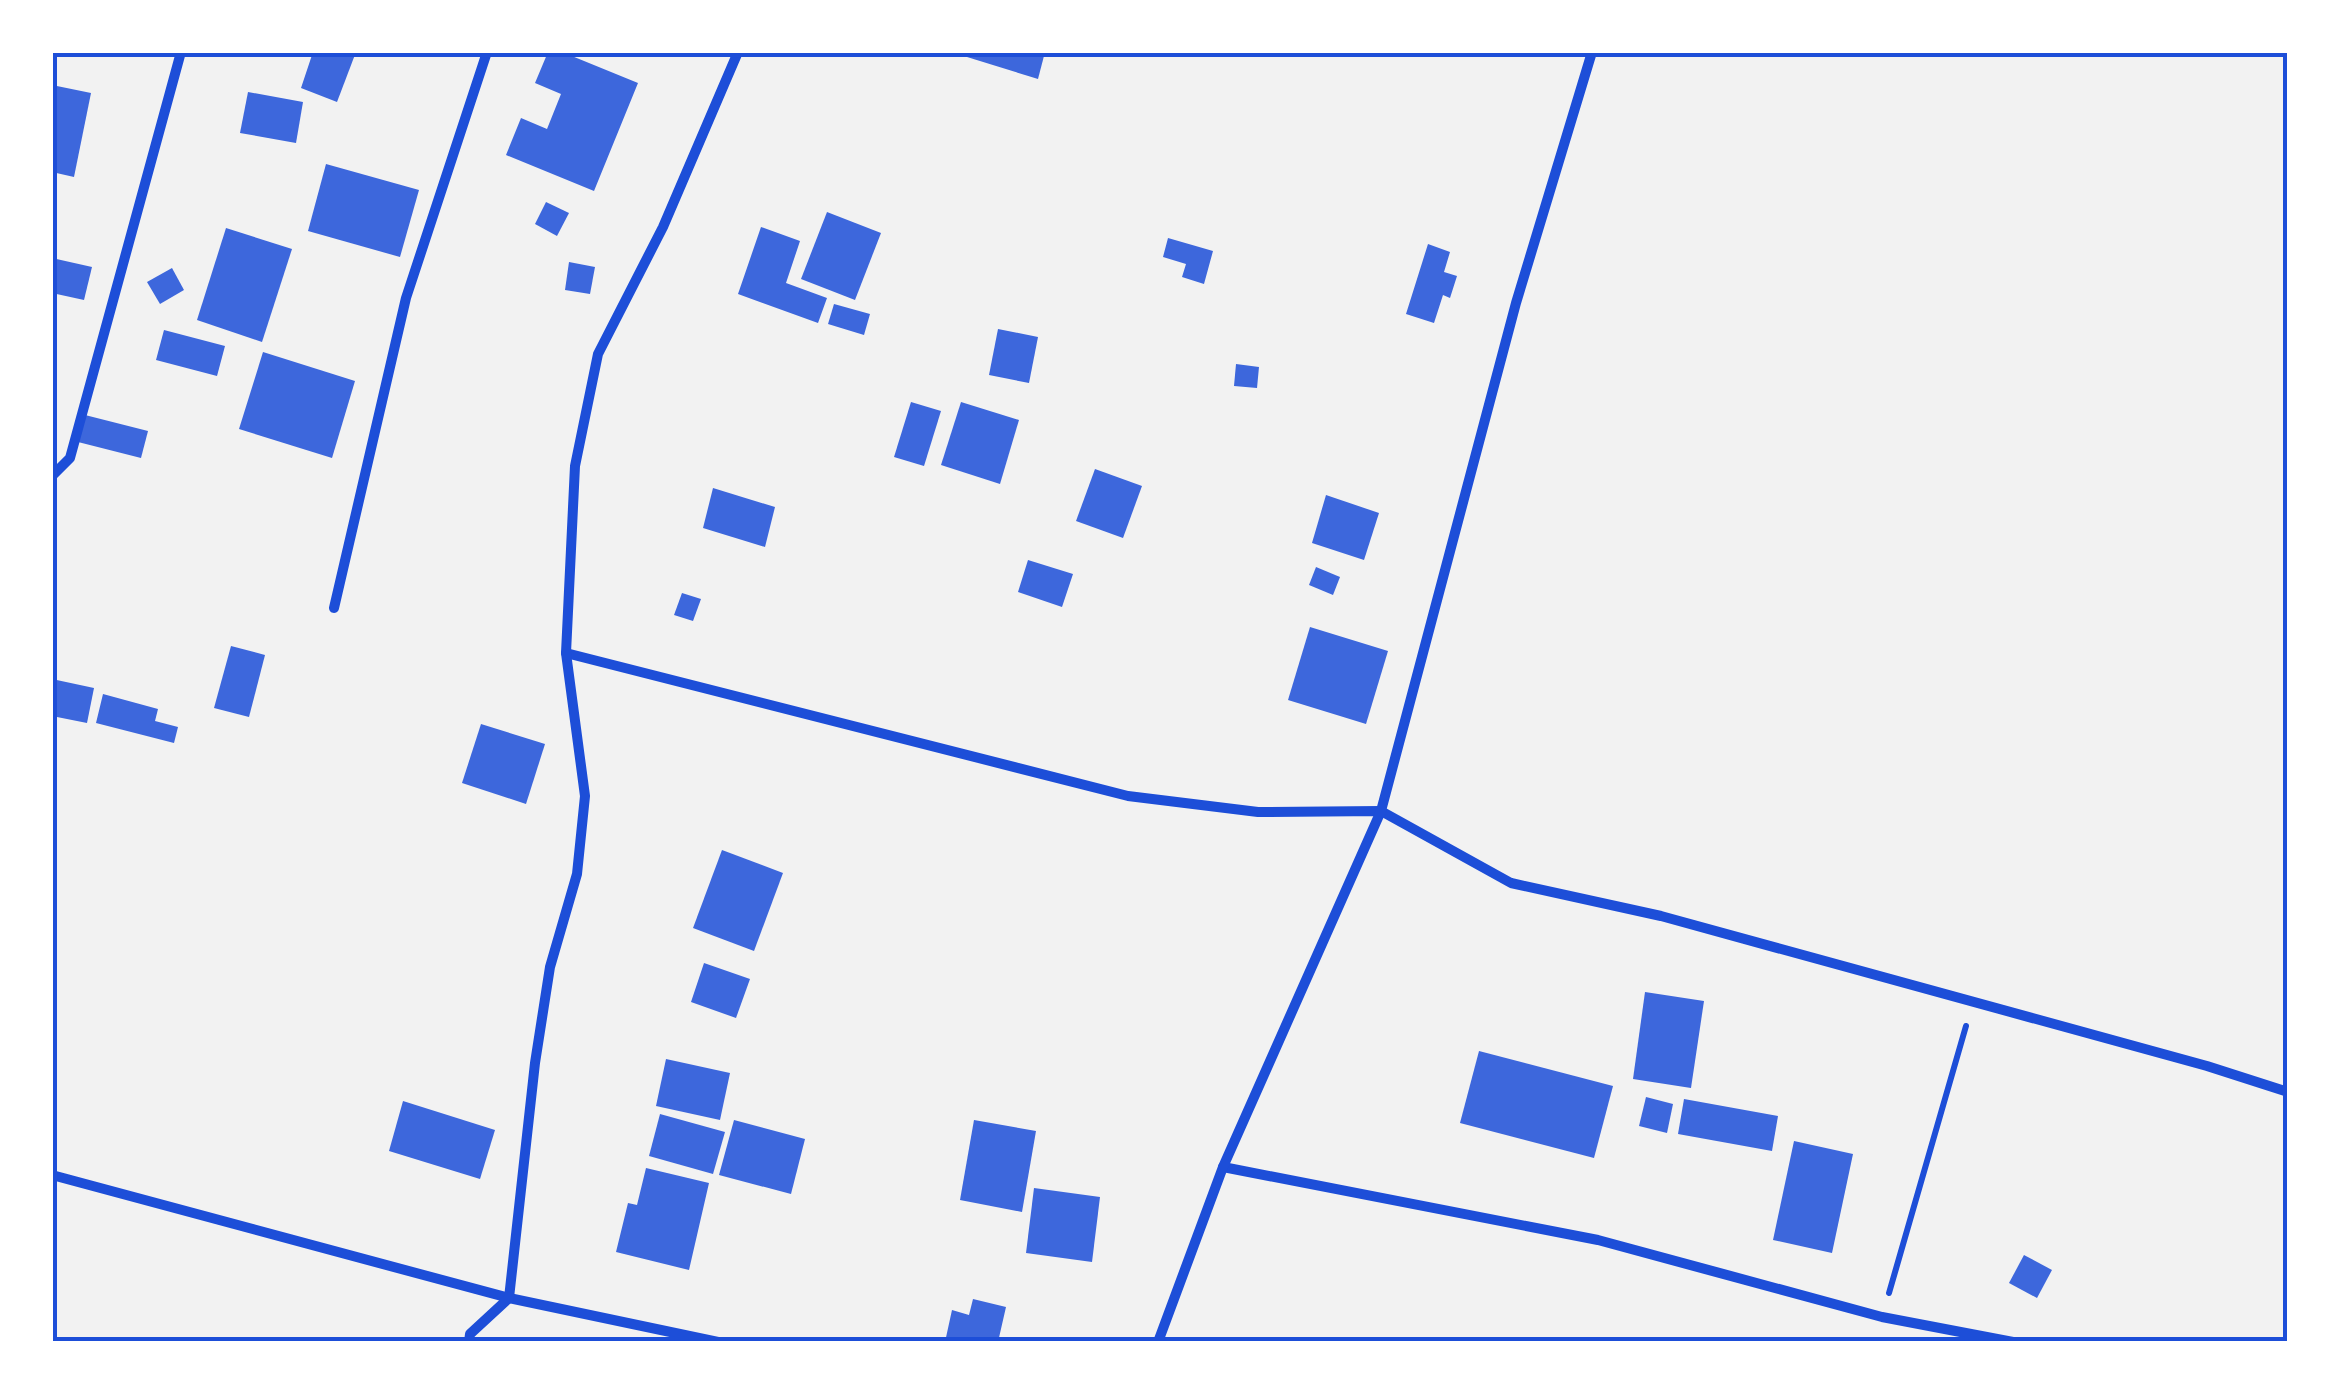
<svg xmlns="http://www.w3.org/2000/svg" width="2340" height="1394" font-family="Figtree,sans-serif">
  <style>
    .building { fill: #3d67dc }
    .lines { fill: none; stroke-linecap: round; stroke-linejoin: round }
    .path { stroke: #1d4ed8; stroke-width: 6 }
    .minor { stroke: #1d4ed8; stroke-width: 10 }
    .neatline { fill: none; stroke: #1d4ed8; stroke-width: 4 }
  </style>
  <rect width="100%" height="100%" fill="#f2f2f2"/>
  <g class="building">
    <polygon points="313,52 356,52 337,102 301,88"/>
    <polygon points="548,52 562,52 638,83 594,191 506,155 521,118 547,129 561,94 535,83"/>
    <polygon points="968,52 1045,52 1038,79 967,57"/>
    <polygon points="52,85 91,93 74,177 52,172"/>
    <polygon points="248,92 303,102 296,143 240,133"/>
    <polygon points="326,164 419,190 400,257 308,231"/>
    <polygon points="546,202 569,213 557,236 535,224"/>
    <polygon points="827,212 881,233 855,300 801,279"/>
    <polygon points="761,227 800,241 786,283 827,298 818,323 738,294"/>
    <polygon points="226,228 292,249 262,342 197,320"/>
    <polygon points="1168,238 1213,251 1204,284 1182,277 1186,264 1163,257"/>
    <polygon points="1428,244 1450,252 1444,272 1457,276 1450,298 1443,295 1434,323 1406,314"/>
    <polygon points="52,258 92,267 84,300 52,293"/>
    <polygon points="569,262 595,267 590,294 565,290"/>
    <polygon points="172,268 184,290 160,304 147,282"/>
    <polygon points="834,304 870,314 864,335 828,324"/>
    <polygon points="998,329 1038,337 1029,383 989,375"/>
    <polygon points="164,330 225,346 217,376 156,360"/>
    <polygon points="263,352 355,381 332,458 239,429"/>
    <polygon points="1236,364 1259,367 1257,388 1234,386"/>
    <polygon points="911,402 941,411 924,466 894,457"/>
    <polygon points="961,402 1019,420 1000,484 941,465"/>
    <polygon points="85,415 148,431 141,458 78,442"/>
    <polygon points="1095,469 1142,486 1123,538 1076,521"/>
    <polygon points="713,488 775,507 765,547 703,528"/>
    <polygon points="1326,495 1379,513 1364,560 1312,543"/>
    <polygon points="1028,560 1073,574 1062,607 1018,592"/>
    <polygon points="1316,567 1340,577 1333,595 1309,585"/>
    <polygon points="682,593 701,599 693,621 674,615"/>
    <polygon points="1310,627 1388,651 1366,724 1288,700"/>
    <polygon points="231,646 265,655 249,717 214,708"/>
    <polygon points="52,679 94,688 87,723 52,716"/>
    <polygon points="103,694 158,709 155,721 178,727 174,743 96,723"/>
    <polygon points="481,724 545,744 526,804 462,783"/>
    <polygon points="722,850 783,873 754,951 693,928"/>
    <polygon points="704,963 750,979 736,1018 691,1002"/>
    <polygon points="1645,992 1704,1001 1691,1088 1633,1079"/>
    <polygon points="1479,1051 1613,1086 1594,1158 1460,1123"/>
    <polygon points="666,1059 730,1073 720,1120 656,1106"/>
    <polygon points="1646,1097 1673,1104 1667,1133 1639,1126"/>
    <polygon points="1684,1099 1778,1116 1772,1151 1678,1134"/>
    <polygon points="403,1101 495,1130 480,1179 389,1151"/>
    <polygon points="660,1114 725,1132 713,1174 649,1156"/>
    <polygon points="734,1120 805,1139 791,1194 719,1175"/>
    <polygon points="974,1120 1036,1131 1022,1212 960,1200"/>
    <polygon points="1794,1141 1853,1154 1832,1253 1773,1240"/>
    <polygon points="646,1168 709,1183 689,1270 616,1252 628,1203 637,1205"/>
    <polygon points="1034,1188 1100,1197 1092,1262 1026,1253"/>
    <polygon points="2024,1255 2052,1270 2037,1298 2009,1283"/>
    <polygon points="973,1299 1006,1307 998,1342 945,1342 952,1310 969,1315"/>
  </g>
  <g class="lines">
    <polyline class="path" points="1889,1293 1966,1026"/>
    <g class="minor">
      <polyline points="52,476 70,458 181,52"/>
      <polyline points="334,608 406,298 487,52"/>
      <polyline points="566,653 1128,796 1258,812 1381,811 1511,883 1661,916 2207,1066 2288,1092"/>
      <polyline points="1223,1167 1598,1240 1882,1317 2013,1342"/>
      <polyline points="52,1175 509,1298 718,1342"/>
      <polyline points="469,1342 470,1334 509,1298 535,1063 550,967 577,874 585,796 566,653 575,466 598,354 663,227 738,52"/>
      <polyline points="1158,1342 1223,1167 1381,811 1516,303 1592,52"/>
    </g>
  </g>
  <rect width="2340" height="1394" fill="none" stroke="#ffffff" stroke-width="110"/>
  <rect x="55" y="55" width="2230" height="1284" class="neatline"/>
</svg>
